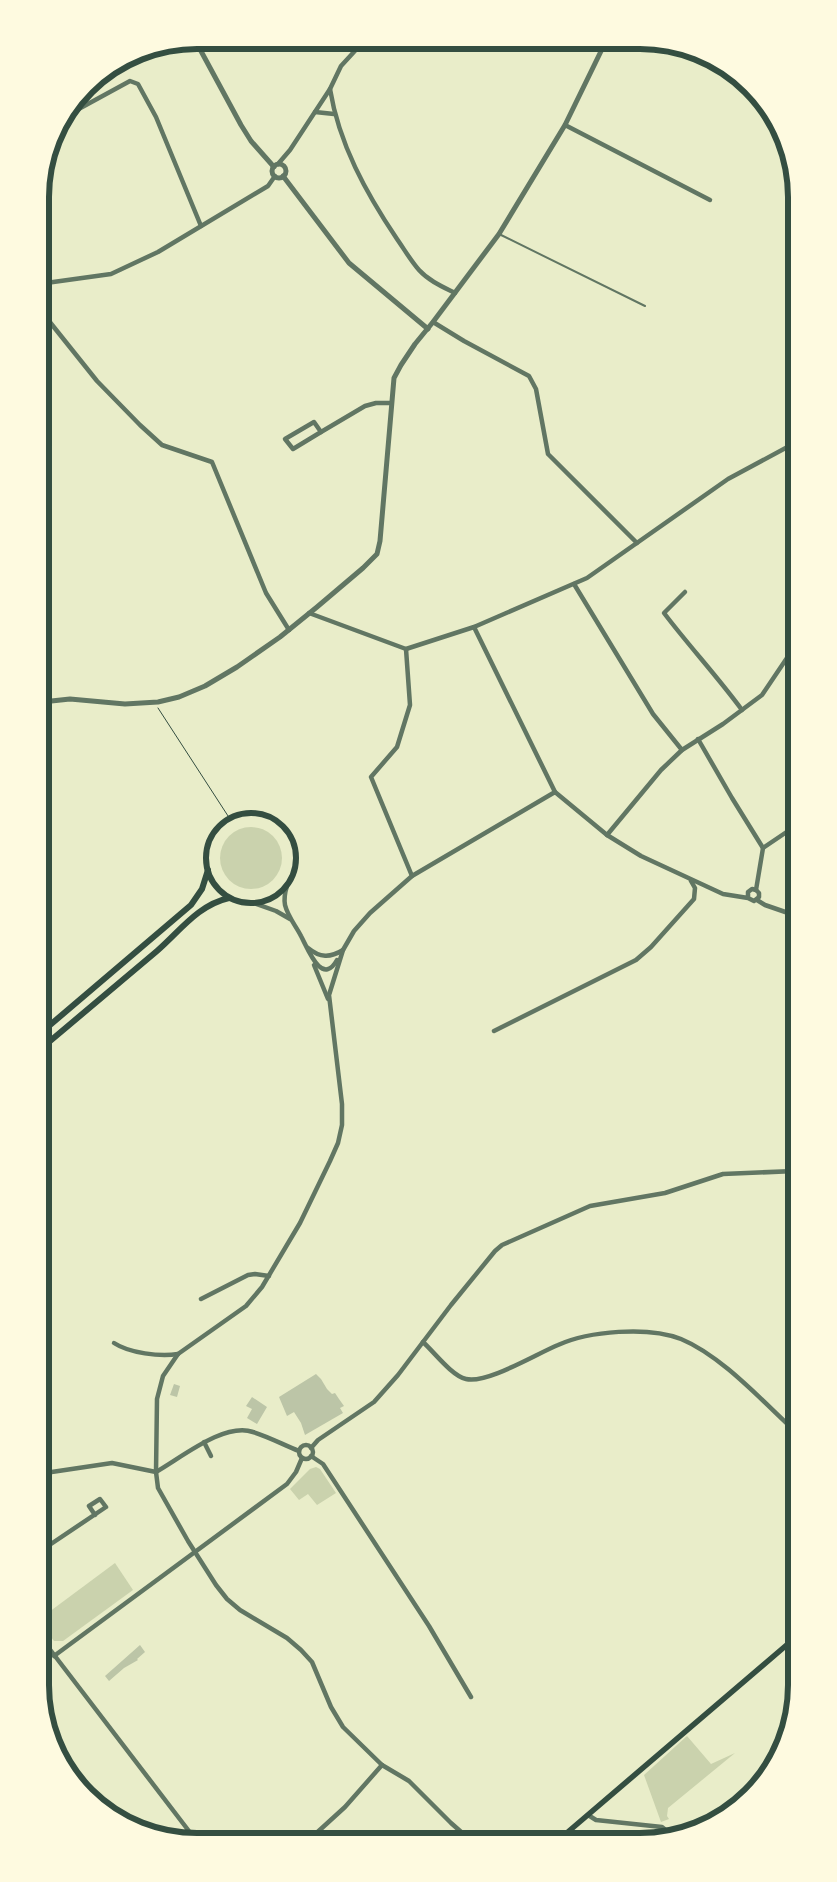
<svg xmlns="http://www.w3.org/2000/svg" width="837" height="1882" font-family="'Zilla Slab',serif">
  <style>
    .green { fill: #cad2ad }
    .building { fill: #bcc5a7 }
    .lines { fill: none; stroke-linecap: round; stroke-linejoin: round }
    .path { stroke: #344e41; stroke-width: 1 }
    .service { stroke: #617663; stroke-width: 2 }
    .minor { stroke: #617663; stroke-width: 4.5 }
    .tertiary { stroke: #617663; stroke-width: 5 }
    .secondary { stroke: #344e41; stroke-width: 5.5 }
    .primary { stroke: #344e41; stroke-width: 6 }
    .rim { fill: none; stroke: #344e41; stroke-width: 6 }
  </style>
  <rect width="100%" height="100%" fill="#e9edc9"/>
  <g class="green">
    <circle cx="251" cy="858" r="31"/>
    <polygon points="316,1467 320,1469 336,1493 317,1505 308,1494 299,1500 290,1489 310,1469"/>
    <polygon points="115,1563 133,1590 63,1641 54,1641 45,1629 45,1615"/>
    <polygon points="687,1736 711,1764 735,1753 668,1808 667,1816 669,1819 661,1822 644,1775"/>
  </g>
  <g class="building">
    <polygon points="316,1374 321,1379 327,1389 332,1394 335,1393 339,1399 344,1406 340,1408 343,1413 305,1435 301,1423 294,1412 287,1416 279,1397"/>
    <polygon points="174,1384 180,1386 177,1397 170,1395"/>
    <polygon points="252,1397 267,1407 257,1424 247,1418 252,1409 246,1406"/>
    <polygon points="140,1645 145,1652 137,1659 138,1660 124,1668 109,1681 105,1676"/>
  </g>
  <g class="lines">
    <polyline class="path" points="158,708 230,819"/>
    <polyline class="service" points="499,234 645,306"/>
    <g class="minor">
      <path d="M 330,89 C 339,144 366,193 397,239 C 404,249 411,261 419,270 C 429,281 443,287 455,293"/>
      <polyline points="315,112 334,114"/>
      <polyline points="64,117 130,81 138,84 156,117 201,226"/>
      <polyline points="565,125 710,200"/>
      <polyline points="278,164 290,150 330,89 341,66 364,41"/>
      <polyline points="41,286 46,283 111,274 158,252 268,186 275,176"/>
      <polyline points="41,311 97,381 140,425 162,445 212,462 266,593 289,630"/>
      <polyline points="433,322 464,341 529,376 536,389 548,454 637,543"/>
      <polygon points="314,422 321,432 293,449 285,439"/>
      <polyline points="321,432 365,406 376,403 391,403"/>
      <polyline points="574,584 653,714 682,750"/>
      <path d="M 685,592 L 664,613 C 689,646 717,676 742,710"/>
      <polyline points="309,613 406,649 474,627 587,578 728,479 793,444"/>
      <polyline points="474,627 555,792"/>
      <polyline points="406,649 410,705 397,747 371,777 412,876"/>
      <polyline points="698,739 732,798 763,848 756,890"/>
      <polyline points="607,835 661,770 682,750 723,724 762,695 793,649"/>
      <polyline points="763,848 794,827"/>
      <path d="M 287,886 C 285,892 284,899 285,905 C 288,917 296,926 301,936 C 308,949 322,987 337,960"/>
      <polyline points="757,900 765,905 794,915"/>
      <polyline points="254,903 276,911 290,919"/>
      <path d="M 308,948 C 320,958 330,958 343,950"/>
      <polyline points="314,965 328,999"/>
      <polyline points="494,1031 636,960 651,947 694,899 695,888 691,881"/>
      <polyline points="201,1299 248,1275 255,1274 269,1276"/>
      <path d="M 423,1342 C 434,1352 452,1376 466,1379 C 487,1384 536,1354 558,1345 C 589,1331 648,1326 681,1339 C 722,1356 763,1402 796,1432"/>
      <path d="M 114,1343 C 129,1353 160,1357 178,1354"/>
      <polyline points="204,1442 211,1456"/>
      <circle cx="306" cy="1452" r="7"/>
      <polyline points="311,1448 318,1440 374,1402 398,1375 451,1305 495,1251 502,1245 590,1206 665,1193 723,1174 795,1171"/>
      <polyline points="311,1456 323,1464 429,1626 471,1697"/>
      <path d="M 156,1472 C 181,1458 224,1422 253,1432 C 269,1437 284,1445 299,1451"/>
      <polyline points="45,1473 112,1463 156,1472"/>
      <polyline points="45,1548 106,1507 100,1499 89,1506 95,1515"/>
      <polyline points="45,1643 195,1839"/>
      <polyline points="54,1656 287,1484 296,1472 302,1458"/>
      <polyline points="588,1815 596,1820 662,1827 674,1837"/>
      <polyline points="311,1838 345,1807 382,1765"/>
      <polyline points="468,1838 451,1823 409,1781 382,1765 343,1727 331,1707 312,1662 301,1650 287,1638 240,1610 227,1599 216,1585 188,1541 158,1488 156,1472 157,1399 163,1376 178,1354 246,1306 262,1287 300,1223 330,1161 338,1143 342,1125 342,1104 329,995 343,950 354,931 370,913 412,876 555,792 607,835 641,856 723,894 748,898 754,901 759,897 759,893 756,890 752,889 748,892 748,898"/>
    </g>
    <g class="tertiary">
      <polyline points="195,40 241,125 251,141 274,167"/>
      <circle cx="279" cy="171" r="7"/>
      <polyline points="283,176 349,263 428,329"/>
      <polyline points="42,702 70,699 125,704 158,702 179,697 205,686 237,667 280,637 317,607 363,568 377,554 380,541 394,378 401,365 415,344 433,322 499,234 565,125 605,43"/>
    </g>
    <polyline class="secondary" points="562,1837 796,1637"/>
    <g class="primary">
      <circle cx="251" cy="858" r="45"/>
      <polyline points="43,1031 191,905 202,889 208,870"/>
      <path d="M 43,1047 C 81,1015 119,983 157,951 C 180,931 198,905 229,898"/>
    </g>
  </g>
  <path d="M0 0H837V1882H0ZM197 49H640A148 148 0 0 1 788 197V1685A148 148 0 0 1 640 1833H197A148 148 0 0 1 49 1685V197A148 148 0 0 1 197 49Z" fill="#fefae0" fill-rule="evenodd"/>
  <path class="rim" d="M197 49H640A148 148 0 0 1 788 197V1685A148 148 0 0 1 640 1833H197A148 148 0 0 1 49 1685V197A148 148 0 0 1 197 49Z"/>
</svg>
